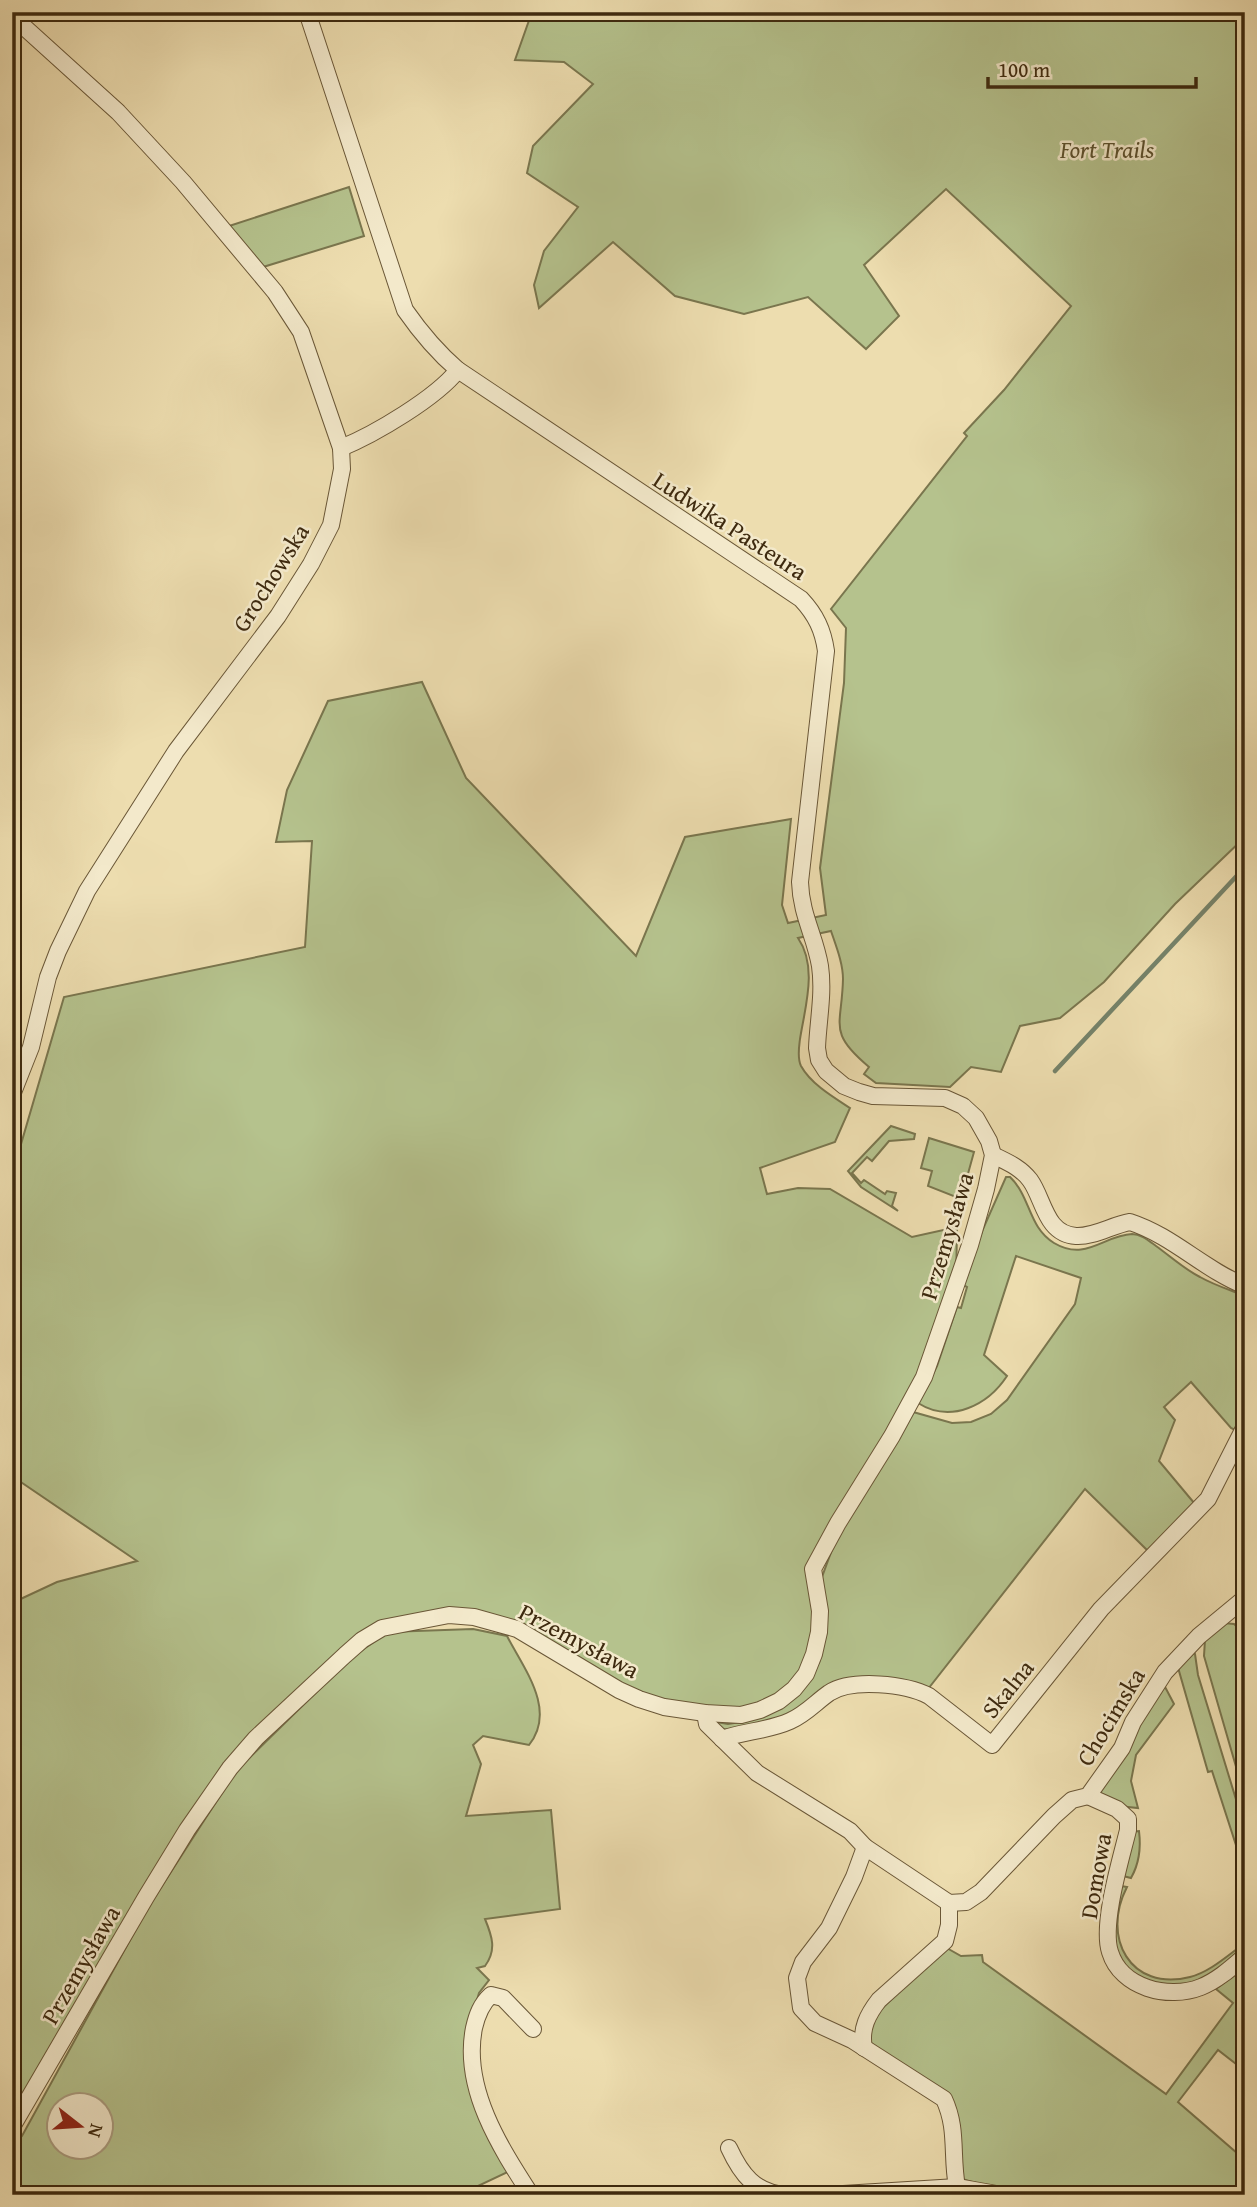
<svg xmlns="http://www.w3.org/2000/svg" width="1257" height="2207" font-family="'Gentium Book Plus',serif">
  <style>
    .green { fill: #b5c28d; stroke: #7a764e; stroke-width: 2; fill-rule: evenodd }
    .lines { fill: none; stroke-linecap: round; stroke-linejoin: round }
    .stream { stroke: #758269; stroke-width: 4.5 }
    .minor-casing { stroke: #6a5737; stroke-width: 18 }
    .minor { stroke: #f3e9cb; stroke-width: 16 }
    .labels { text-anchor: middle; stroke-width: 5; stroke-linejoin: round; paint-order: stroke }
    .park-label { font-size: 24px; font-style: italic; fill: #5c502e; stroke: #f3e9cb }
    .street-label { font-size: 24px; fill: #3e2a0f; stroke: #f3e9cb }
  </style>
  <rect width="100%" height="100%" fill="#edddaf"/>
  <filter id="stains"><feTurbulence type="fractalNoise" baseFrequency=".00286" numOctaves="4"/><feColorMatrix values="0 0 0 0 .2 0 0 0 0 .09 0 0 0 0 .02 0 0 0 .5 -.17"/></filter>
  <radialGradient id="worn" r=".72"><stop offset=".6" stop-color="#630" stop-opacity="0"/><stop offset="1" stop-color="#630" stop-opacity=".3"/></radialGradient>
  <g class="green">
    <path d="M 532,12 L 1245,12 L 1245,837 L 1175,904 L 1104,982 L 1060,1018 L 1020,1026 L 1001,1072 L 971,1067 L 950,1087 L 876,1083 L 864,1074 L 869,1067 C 827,1032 842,1026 843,979 C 843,963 836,946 831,931 L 798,938 C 818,967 805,1007 800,1039 C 799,1047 797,1058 801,1066 C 811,1084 833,1097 850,1108 L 835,1142 L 760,1168 L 767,1194 L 798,1188 L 830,1189 L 912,1237 L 957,1227 L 956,1287 L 937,1344 L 813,1569 L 820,1611 L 806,1674 L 760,1710 L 664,1707 L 539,1640 L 474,1617 L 382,1628 L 230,1768 L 12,2127 L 12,1603 L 57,1582 L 137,1561 L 12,1476 L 12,1175 L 64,997 L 305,947 L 312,841 L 276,842 L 287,790 L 328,701 L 422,682 L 466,778 L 636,956 L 685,837 L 791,819 L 782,905 L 788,923 L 826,915 L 820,868 L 844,683 L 846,628 L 831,609 L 967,436 L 964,433 L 1004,390 L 1071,306 L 946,189 L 864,265 L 899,316 L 866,349 L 808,297 L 744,314 L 675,296 L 613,242 L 539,308 L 534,285 L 544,251 L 578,207 L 527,173 L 533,146 L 593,84 L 564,62 L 515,60 Z"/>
    <polygon points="349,187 364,236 263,267 229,226"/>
    <polygon points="891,1126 915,1134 914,1139 889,1141 872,1161 867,1157 852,1173 861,1183 864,1180 885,1194 887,1191 896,1193 892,1206 898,1211 861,1187 848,1171"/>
    <polygon points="929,1138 974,1152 961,1199 928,1186 932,1171 921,1168"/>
    <path d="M 1006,1177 L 1010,1177 C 1031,1197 1028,1227 1054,1243 C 1086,1262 1104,1235 1132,1234 C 1141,1234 1149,1241 1156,1246 C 1170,1256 1184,1269 1200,1277 C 1214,1285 1230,1290 1245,1296 L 1245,1408 L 1237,1431 L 1231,1428 L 1191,1382 L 1164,1407 L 1175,1420 L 1159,1461 L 1195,1504 L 1149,1552 L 1085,1489 L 928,1689 L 851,1680 L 799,1712 L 733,1730 L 720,1729 L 716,1722 L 728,1724 L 747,1721 L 819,1663 L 827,1631 L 822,1577 L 837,1536 L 913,1412 L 952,1423 L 971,1422 L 991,1414 L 1007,1400 L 1075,1304 L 1081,1278 L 1016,1256 L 984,1355 L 1007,1376 C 988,1405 951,1424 918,1403 L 937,1366 L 957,1307 L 961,1308 L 967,1287 L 963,1285 L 983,1229 Z"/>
    <polygon points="1223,1623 1234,1624 1241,1630 1239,1633 1245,1636 1245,1775 1239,1777 1204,1656 1205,1640"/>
    <path d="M 473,1629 L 507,1636 C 524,1669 557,1710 529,1745 L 483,1736 L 473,1745 L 481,1764 L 466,1816 L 551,1810 L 560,1909 L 485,1919 C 492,1936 497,1950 485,1966 L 477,1968 L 489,1980 L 479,1993 L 468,2032 L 467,2065 L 512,2170 L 459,2195 L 12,2195 L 12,2146 L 22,2136 L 147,1909 L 236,1771 L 351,1658 L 388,1632 ZM 60,2106 L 102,2106 L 102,2148 L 60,2148 Z"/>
    <polygon points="1192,1651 1195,1654 1198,1675 1242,1819 1240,1820 1245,1834 1245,1873 1212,1771 1208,1772 1177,1664"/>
    <polygon points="1164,1685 1174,1704 1136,1755 1131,1781 1138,1808 1118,1806 1102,1800 1098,1789"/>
    <path d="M 1139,1831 C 1141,1847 1139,1864 1131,1878 L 1123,1876 L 1130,1832 Z"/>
    <path d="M 1121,1886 L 1127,1887 C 1101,1937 1130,1992 1190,1977 C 1210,1972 1228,1955 1245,1943 L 1245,1952 L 1201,1981 L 1164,1988 L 1127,1970 L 1115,1949 L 1114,1916 Z"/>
    <path d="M 945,1947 L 961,1956 L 982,1955 L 983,1962 L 1166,2094 L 1233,2003 L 1216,1989 L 1245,1966 L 1245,2071 L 1218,2050 L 1178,2102 L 1245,2160 L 1245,2195 L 1017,2195 C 1000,2185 978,2186 960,2178 L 956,2112 L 869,2048 L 870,2020 Z"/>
  </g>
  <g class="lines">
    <polyline class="stream" points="1055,1071 1245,867"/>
    <g class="minor-casing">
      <g id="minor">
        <polyline points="12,16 118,112 183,182 275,292 301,332 341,448 342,469 331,525 311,564 278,616 176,751 87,891 58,951 48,977 31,1047 12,1095"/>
        <path d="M 341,448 C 375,434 436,398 458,370"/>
        <path d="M 993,1155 C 1007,1162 1020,1167 1030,1180 C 1044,1199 1045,1234 1076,1236 C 1094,1237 1112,1225 1130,1222 C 1173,1236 1203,1269 1245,1286"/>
        <polyline points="705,1713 707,1724 757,1773 850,1831 865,1847 949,1903"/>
        <path d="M 722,1739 C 744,1731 768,1731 790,1721 C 806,1714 816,1702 829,1693 C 852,1678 906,1684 929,1696 L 992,1745 L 1101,1609 L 1208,1499 L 1245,1426"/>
        <path d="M 1088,1796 L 1117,1809 L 1128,1819 L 1128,1830 C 1121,1859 1101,1924 1110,1952 C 1121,1988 1168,2000 1201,1987 C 1218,1980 1231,1968 1245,1956"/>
        <path d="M 865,1847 L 854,1877 L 829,1928 L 803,1962 L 797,1978 L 801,2008 L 815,2023 L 852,2040 L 944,2099 C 958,2129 951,2155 957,2187"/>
        <polyline points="949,1903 966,1902 981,1892 1054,1816 1072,1800 1088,1796 1122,1748 1133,1722 1165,1672 1199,1636 1245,1598"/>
        <path d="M 864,2048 C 860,2029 868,2014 879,2000 L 945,1941 L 949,1925 L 949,1903"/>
        <path d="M 12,2127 L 146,1897 L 187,1830 L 230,1768 L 256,1738 L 345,1655 L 362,1640 L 382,1628 L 449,1615 L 474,1617 L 517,1629 L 619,1690 L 639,1699 L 664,1707 L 705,1713 L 741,1715 L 760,1710 L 779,1701 L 794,1689 L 806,1674 L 814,1654 L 819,1632 L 820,1611 L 813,1569 L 838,1523 L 892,1436 L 924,1377 L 970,1245 L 986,1189 L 993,1155 L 989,1141 L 976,1118 L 963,1106 L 945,1098 L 873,1096 L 859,1092 L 844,1086 L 826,1071 L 819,1060 L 817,1048 C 818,1021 824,993 820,966 C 815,936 801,915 800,882 L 826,651 C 823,630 816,615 801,599 L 458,370 C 437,352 421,333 405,310 L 307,12"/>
        <path d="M 729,2148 C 741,2174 755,2193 786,2195"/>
        <path d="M 531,2195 C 500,2147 462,2088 474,2028 C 477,2015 481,2004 491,1995 L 503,1998 L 533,2029"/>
        <polyline points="827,2195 957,2187 1002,2195"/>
      </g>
    </g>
    <use href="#minor" class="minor"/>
  </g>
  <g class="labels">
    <g class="park-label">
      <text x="1107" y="158">Fort Trails</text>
    </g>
    <g class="street-label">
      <text transform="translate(730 526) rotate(33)" y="8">Ludwika Pasteura</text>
      <text transform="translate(271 578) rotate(-58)" y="8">Grochowska</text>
      <text transform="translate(947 1236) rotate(-73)" y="8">Przemysława</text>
      <text transform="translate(579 1641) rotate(28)" y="8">Przemysława</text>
      <text transform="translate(1008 1689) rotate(-51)" y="8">Skalna</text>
      <text transform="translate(1111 1717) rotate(-59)" y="8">Chocimska</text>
      <text transform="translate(1096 1876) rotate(-80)" y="8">Domowa</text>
      <text transform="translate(81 1965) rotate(-60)" y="8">Przemysława</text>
    </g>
  </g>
  <rect width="1257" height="2207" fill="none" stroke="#edddaf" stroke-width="42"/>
  <rect x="14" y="14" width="1229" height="2179" fill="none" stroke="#3e2a0f" stroke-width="3.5"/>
  <rect x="21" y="21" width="1215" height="2165" fill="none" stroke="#3e2a0f" stroke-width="2"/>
  <g transform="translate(80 2126) rotate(107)"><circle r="33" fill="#f3e9cb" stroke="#ab9d80" stroke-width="2"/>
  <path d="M0-5L12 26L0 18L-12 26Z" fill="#8f2418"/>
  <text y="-10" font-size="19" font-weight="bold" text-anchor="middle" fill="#3e2a0f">N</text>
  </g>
  <path d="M988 77v10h208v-10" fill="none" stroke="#3e2a0f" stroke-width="3.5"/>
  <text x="998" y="77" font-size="21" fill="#3e2a0f" stroke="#f3e9cb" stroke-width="5" paint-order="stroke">100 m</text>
  <rect width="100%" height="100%" filter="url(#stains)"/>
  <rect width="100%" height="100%" fill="url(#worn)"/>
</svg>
